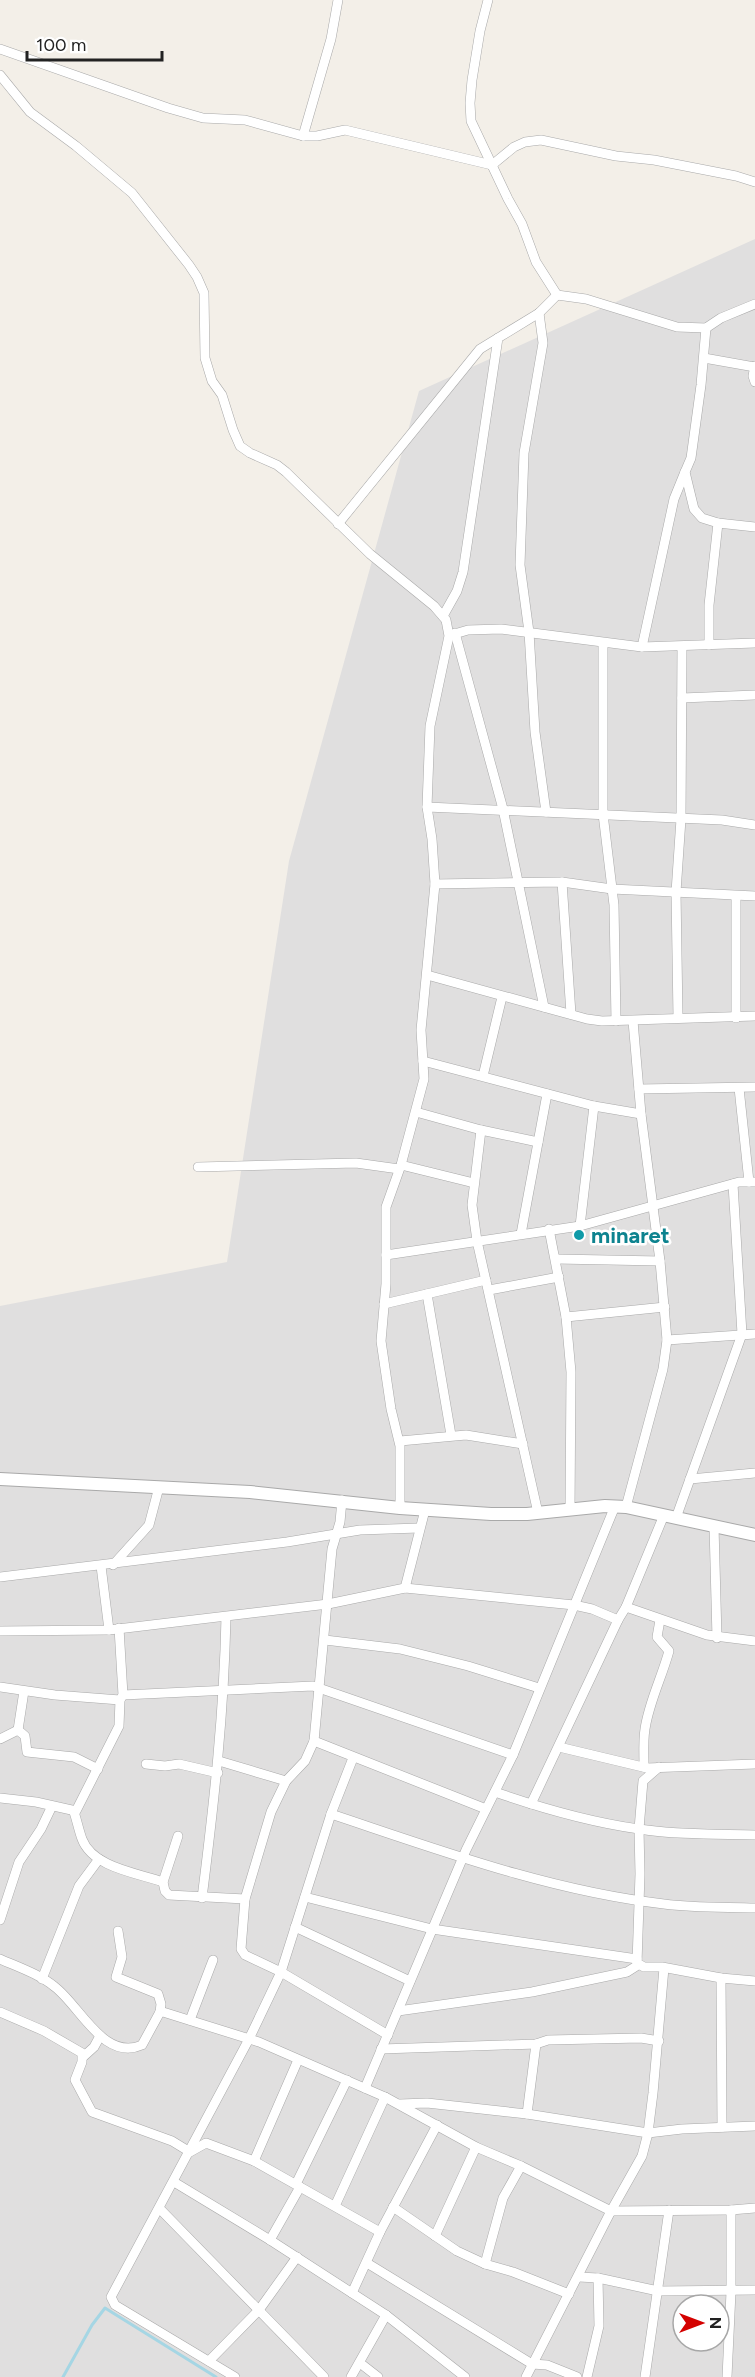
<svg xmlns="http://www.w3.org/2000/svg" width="755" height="2377" font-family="Figtree,sans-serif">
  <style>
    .residential { fill: #e0dfdf; fill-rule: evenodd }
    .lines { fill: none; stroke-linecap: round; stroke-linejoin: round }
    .stream { stroke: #a5d6e4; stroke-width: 3 }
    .minor-casing { stroke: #a9a9a9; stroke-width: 10 }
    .tertiary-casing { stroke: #a9a9a9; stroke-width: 14 }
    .minor { stroke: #fff; stroke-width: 9 }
    .tertiary { stroke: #fff; stroke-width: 12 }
    .culture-dot { fill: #0f9aa8; stroke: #fff; stroke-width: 2 }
    .labels { text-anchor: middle; stroke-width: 5; stroke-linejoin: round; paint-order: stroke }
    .culture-label { font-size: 22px; font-weight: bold; fill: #0d838f; stroke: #fff; text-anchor: start }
  </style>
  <rect width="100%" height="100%" fill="#f3efe8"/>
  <path class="residential" d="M 755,239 L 755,2377 L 0,2377 L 0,1306 L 227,1262 L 289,861 L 419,391 ZM 683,2305 L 719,2305 L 719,2341 L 683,2341 Z"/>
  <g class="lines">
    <polyline class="stream" points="63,2377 92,2325 105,2308 216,2377"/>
    <g class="minor-casing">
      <g id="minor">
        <polyline points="488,0 480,31 472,80 470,103 471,121 508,199 522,224 536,262 557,295"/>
        <polyline points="0,49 168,108 203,118 245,120 303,136 317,136 345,130 492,165"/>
        <polyline points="0,75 30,112 76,146 132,193 189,265 197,277 204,293 205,358 212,381 222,395 233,430 240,446 250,453 277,465 286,472 370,554 434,606 446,620 449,636 430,726 427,807 432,839 435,884 421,1030 424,1079 401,1165 386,1207 386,1284 381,1341 391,1409 400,1446 400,1508"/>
        <polyline points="303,136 331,39 338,0"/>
        <polyline points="492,165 514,147 525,142 541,140 616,156 654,160 736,176 755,182"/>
        <polyline points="557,295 586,299 677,327 706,328 721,318 755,304"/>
        <polyline points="539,313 543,343 524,453 520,565 529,632 535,732 546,812"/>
        <polyline points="706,328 701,385 691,458 685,472 694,509 702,518 718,523 709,605 709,645"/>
        <polyline points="704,358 755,367"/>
        <polyline points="755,366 753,376 755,382"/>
        <polyline points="718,523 755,527"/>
        <polyline points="338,524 480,349 498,338"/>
        <polyline points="443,616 457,591 463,572 498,338 539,313 557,295"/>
        <polyline points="455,633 503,809 544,1007"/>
        <polyline points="451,635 468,630 501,629 642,647 755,643"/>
        <polyline points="603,644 603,814 614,905 616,1021"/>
        <polyline points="642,647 674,499 685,472"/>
        <polyline points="682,698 755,695"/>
        <polyline points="427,807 722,820 755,825"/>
        <polyline points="562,882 571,1014"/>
        <polyline points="435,884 562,882 612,889 755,896"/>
        <polyline points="736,896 736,1018"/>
        <polyline points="427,975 587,1019 602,1021 755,1016"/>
        <polyline points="678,1017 676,892 681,819 682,647"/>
        <polyline points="423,1061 594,1106 641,1114"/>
        <polyline points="483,1076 502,997"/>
        <polyline points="739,1088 749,1182"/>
        <polyline points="639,1089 755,1087"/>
        <polyline points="416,1112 481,1130 538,1142"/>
        <polyline points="481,1130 472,1205 477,1241 538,1513"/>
        <polyline points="401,1165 474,1183"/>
        <polyline points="198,1167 356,1163 399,1169"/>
        <polyline points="580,1226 594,1106"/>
        <polyline points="549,1229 566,1317 571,1372 570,1510"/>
        <polyline points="521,1234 547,1094"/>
        <polyline points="386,1255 580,1226 739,1182 755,1182"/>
        <polyline points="556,1259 660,1261"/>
        <polyline points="489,1290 559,1277"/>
        <polyline points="427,1294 451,1435"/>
        <polyline points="384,1304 486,1280"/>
        <polyline points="566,1317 665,1307"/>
        <polyline points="667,1340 755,1334"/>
        <polyline points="400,1441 466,1435 523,1444"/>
        <polyline points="690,1479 755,1473"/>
        <polyline points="342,1500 340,1522 332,1549 314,1741 305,1761 286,1781 271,1812 245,1899 241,1949 245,1955 281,1972 388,2035"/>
        <polyline points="626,1507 663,1369 667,1340 660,1261 641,1114 633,1021"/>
        <polyline points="676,1518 742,1334 733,1184"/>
        <polyline points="714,1526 717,1638"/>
        <polyline points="113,1565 149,1525 159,1487"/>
        <polyline points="101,1566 109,1630"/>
        <polyline points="0,1577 287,1542 360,1530 419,1528"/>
        <polyline points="405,1588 425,1510"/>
        <polyline points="626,1607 707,1635 755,1641"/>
        <polyline points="0,1631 109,1630 328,1604 405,1588 574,1605 592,1609 618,1620"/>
        <polyline points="325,1640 400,1649 468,1666 539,1688"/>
        <polyline points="0,1687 55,1695 120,1700"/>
        <polyline points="123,1695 313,1686 513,1755"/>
        <polyline points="18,1730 25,1736 27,1752 74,1757 98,1769"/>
        <polyline points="18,1730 24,1691"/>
        <polyline points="0,1739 18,1730"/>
        <polyline points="314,1741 486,1809"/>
        <polyline points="559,1747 647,1768 755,1764"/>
        <polyline points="219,1761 286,1781"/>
        <polyline points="146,1764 165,1766 179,1764 218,1773"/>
        <path d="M 644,1767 C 644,1754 643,1741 645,1729 C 649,1702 662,1677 669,1651 L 657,1637 L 660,1620"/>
        <polyline points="659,1767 643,1781 639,1829 640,1874 637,1963 644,1967 662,1967 721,1978 755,1981"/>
        <path d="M 495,1792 C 541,1808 590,1822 639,1829 C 677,1835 717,1834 755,1835"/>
        <polyline points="0,1798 36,1802 76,1811 119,1726 120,1700 123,1695 119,1628"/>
        <polyline points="531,1804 618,1620 626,1607 664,1515"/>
        <path d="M 74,1812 C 77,1821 79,1831 82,1839 C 93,1868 138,1873 163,1882"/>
        <path d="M 331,1814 C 439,1850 550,1891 664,1904 C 694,1908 725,1907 755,1908"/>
        <polyline points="178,1836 163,1882 165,1891 169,1895 245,1899"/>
        <polyline points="305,1897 432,1929 637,1959"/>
        <path d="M 202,1898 C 214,1803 224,1713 226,1617"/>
        <polyline points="0,1920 19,1862 41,1829 52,1806"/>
        <polyline points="295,1927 410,1981"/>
        <polyline points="118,1931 122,1957 116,1977 158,1994 161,2004 160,2012"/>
        <path d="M 0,1959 C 18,1967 39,1974 55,1987 C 80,2006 104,2062 142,2045 L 160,2012 L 163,2012 L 259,2042 L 385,2097 L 476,2147 L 521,2166 L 611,2211 L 731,2210 L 755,2208"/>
        <polyline points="721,1978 722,2127"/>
        <polyline points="42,1979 79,1886 99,1859"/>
        <polyline points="398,2011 532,1992 627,1972 638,1965"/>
        <polyline points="0,2012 44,2031 82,2053 82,2062 75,2080 92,2112 172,2141 190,2152 206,2143 254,2161 380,2232"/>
        <polyline points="190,2020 213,1960"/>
        <polyline points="381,2049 536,2044 548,2040 641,2038 659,2041"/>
        <polyline points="83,2057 94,2047 100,2036"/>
        <polyline points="365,2088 466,1850 513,1755 615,1506"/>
        <polyline points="400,2104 427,2103 527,2114 648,2133 682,2129 755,2126"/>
        <polyline points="527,2114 536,2044"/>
        <polyline points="254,2161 298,2060"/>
        <polyline points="174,2182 270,2240 386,2315 465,2377"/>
        <polyline points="296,2184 347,2080"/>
        <polyline points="335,2206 385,2097"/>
        <polyline points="393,2207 457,2251 485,2264 513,2272 569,2294"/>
        <polyline points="160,2209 324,2377"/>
        <polyline points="435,2236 476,2147"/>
        <polyline points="270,2240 300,2187"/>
        <polyline points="367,2263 532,2364 547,2365 577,2377"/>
        <polyline points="485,2264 503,2198 521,2166"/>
        <polyline points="579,2277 598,2278 658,2291 755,2290"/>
        <polyline points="352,2293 380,2232 437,2125"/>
        <polyline points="209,2361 259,2310 297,2257"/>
        <polyline points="360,2363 378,2377"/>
        <polyline points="235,2377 115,2305 111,2297 249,2039 281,1972 331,1814 353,1758"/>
        <polyline points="351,2377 386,2315"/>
        <polyline points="526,2377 611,2211 642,2156 648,2133 653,2093 664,1968"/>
        <polyline points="587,2377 599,2326 598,2278"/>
        <polyline points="645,2377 669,2210"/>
        <polyline points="727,2377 731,2292 731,2210"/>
      </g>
    </g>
    <g class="tertiary-casing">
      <polyline id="tertiary" points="0,1479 250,1492 400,1508 491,1514 527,1514 605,1506 626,1507 755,1535"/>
    </g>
    <use href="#minor" class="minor"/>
    <use href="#tertiary" class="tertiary"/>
  </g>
  <circle class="culture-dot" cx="579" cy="1235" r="6"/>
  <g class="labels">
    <g class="culture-label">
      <text x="591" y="1243">minaret</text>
    </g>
  </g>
  <g transform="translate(701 2323) rotate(90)"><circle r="28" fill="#ffffff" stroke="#a7a7a7" stroke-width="1.5"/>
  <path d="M0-4.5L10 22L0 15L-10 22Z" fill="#d40100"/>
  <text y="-9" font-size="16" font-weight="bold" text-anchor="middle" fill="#222222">N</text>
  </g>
  <path d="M27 51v9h135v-9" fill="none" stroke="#222222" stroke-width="3"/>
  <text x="36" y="51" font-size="18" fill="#222222" stroke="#ffffff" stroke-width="4.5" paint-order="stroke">100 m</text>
</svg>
